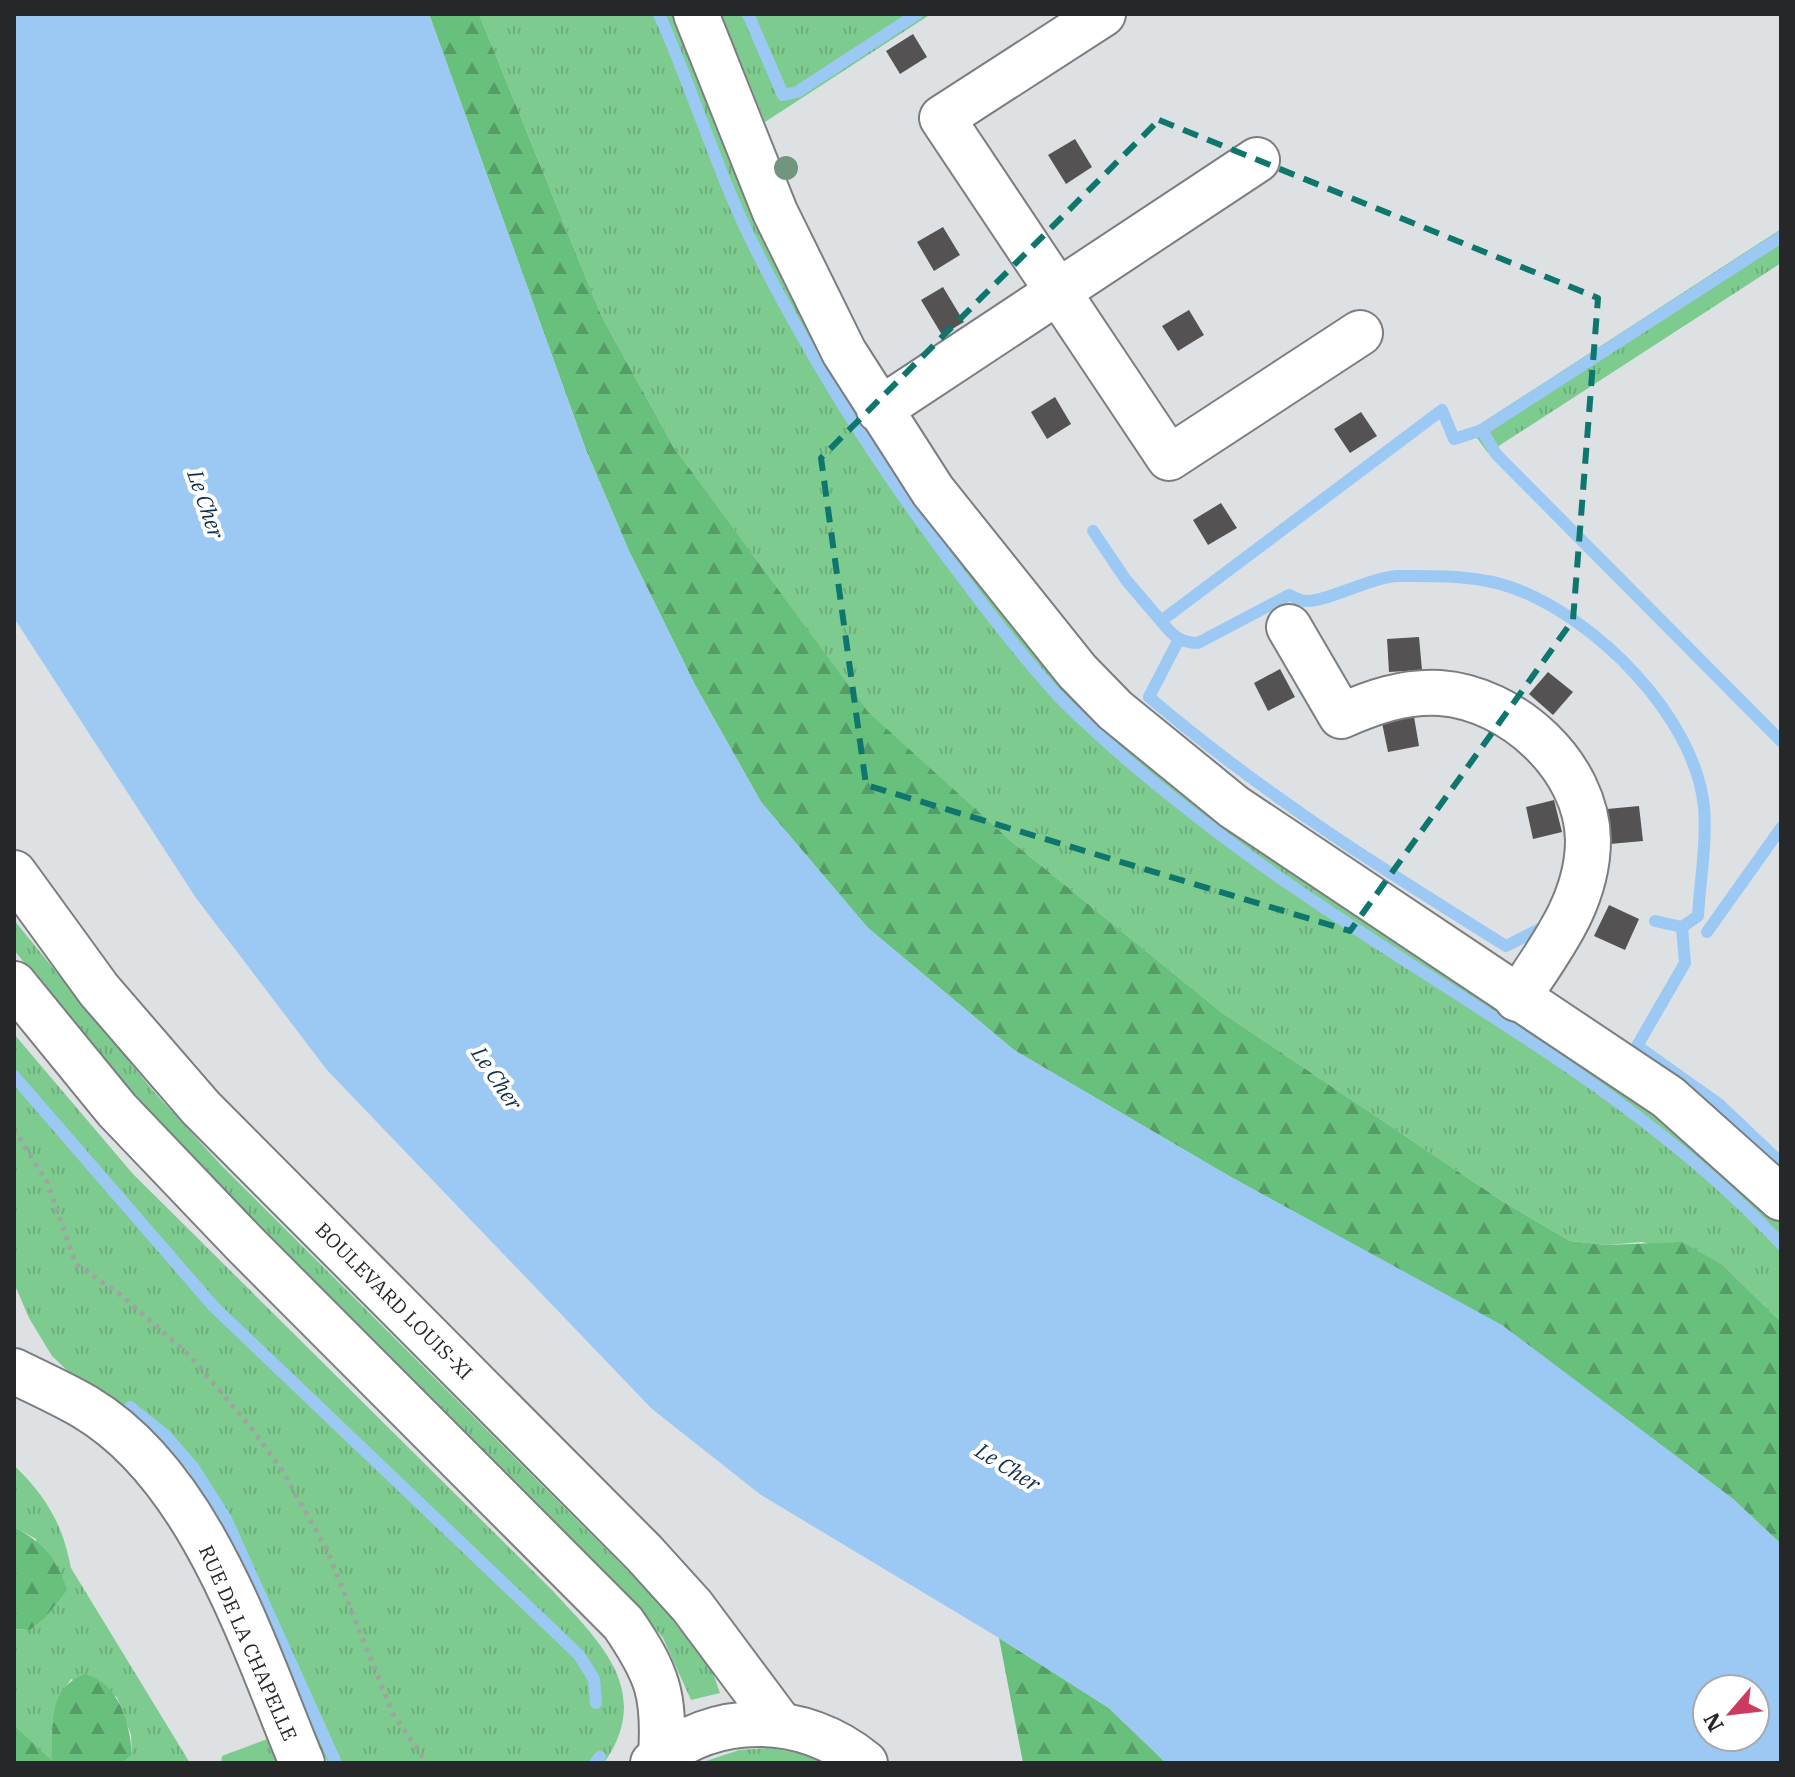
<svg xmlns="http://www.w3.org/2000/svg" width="1795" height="1777" font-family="'IBM Plex Serif',serif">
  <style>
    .grass { fill: url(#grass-tufts) }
    .forest { fill: url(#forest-firs) }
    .water { fill: #9cc9f4; fill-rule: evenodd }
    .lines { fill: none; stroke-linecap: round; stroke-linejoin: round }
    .stream { stroke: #9cc9f4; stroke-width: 12 }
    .building { fill: #555253 }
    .minor-casing { stroke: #7b7d7f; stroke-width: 48 }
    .major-casing { stroke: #7b7d7f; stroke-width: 48 }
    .path { stroke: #a0a2a4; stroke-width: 5; stroke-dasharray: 4 6; stroke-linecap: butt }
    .minor { stroke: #fff; stroke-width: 44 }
    .major { stroke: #fff; stroke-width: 44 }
    .tree { fill: #71957e }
    .marked { fill: none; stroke: #0f766e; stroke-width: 6; stroke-dasharray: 16 10; stroke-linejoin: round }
    .labels { text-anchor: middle; stroke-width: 8; stroke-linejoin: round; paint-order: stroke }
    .street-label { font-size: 20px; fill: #262728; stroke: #fff }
    .water-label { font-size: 22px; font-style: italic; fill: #10314d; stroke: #fff }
  </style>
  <defs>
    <pattern id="grass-tufts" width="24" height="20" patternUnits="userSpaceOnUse" patternTransform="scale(2)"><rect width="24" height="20" fill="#7ecb8f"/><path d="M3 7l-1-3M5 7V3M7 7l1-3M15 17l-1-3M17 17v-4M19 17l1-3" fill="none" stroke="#6dae7b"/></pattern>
    <pattern id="forest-firs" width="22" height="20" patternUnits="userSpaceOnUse" patternTransform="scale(2)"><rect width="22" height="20" fill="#68c07d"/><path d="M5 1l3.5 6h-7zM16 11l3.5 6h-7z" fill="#559c66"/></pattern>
  </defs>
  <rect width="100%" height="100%" fill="#dee1e4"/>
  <g class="grass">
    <polygon points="479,14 678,14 744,188 1081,694 1652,1102 1781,1219 1781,1322 1724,1266 1642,1242 1607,1245 1570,1241 1502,1201 1221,1012 1012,842 867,712 673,446 601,315"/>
    <polygon points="721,14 931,14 765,122"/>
    <polygon points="1781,229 1781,263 1488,453 1471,430"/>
    <polygon points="14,920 155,1093 222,1166 661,1604 713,1673 720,1693 691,1700 663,1638 635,1603 249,1222 111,1071 14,950"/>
    <path d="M 14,1034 L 133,1174 L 552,1590 C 600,1642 654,1691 604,1763 L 328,1763 L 225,1530 L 191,1473 L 141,1419 L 73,1376 L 52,1356 L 29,1318 L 14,1283 Z"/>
    <path d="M 14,1465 C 46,1497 62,1522 71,1568 L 190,1763 L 123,1763 L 132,1755 L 131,1735 L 117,1697 L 71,1679 C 51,1707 52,1728 52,1762 L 14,1725 L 14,1629 L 30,1630 L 44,1619 L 36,1539 L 14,1527 Z"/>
    <polygon points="270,1738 281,1763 221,1763 222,1756"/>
    <polygon points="769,1748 799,1753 824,1763 700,1763 739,1750"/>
  </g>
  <g class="forest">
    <polygon points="429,14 479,14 601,315 673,446 868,712 1012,842 1221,1012 1502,1201 1570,1241 1607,1245 1682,1242 1724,1266 1781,1322 1781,1544 1733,1499 1502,1326 1229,1176 1014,1050 868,928 761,802 695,685 629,551 586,450"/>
    <path d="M 14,1527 C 42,1542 58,1559 67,1590 L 44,1619 L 30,1630 L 14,1629 Z"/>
    <polygon points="999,1638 1109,1708 1166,1763 1023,1763"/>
    <path d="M 85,1674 C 119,1683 130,1723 132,1755 L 123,1763 L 14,1763 L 14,1725 L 52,1761 C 53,1726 47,1688 85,1674 Z"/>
  </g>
  <path class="water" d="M 14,14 L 429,14 L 586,450 L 629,551 L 695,685 L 761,802 L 868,928 L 1014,1050 L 1229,1176 L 1502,1325 L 1733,1499 L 1781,1544 L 1781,1763 L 1166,1763 L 1109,1708 L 999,1638 L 761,1495 L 652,1409 L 327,1070 L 196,898 L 14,618 ZM 1707,1689 L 1755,1689 L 1755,1737 L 1707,1737 Z"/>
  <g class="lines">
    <g class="stream">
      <path d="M 659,14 C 694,92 718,175 757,252 C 815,367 883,474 962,577 C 994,620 1028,664 1065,703 C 1123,760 1190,813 1256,861 C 1432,988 1632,1084 1781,1244"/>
      <polyline points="748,14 783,95 797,92 917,14"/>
      <polyline points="1482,430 1496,454 1781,741"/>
      <polyline points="1093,531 1126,580 1161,621"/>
      <path d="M 1179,639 L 1149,697 C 1264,795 1379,867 1506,946 L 1540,929"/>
      <path d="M 1655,921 L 1682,927 L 1698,916 C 1700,881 1707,842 1704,807 C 1695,717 1596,618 1513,588 C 1479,575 1436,576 1399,576 C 1373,576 1324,603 1306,601 C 1301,601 1294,597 1289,595 L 1198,643 C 1180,643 1172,635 1161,621 L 1442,410 L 1454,439 L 1482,430 L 1781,237"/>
      <polyline points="1682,927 1685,963 1637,1046 1720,1105 1781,1163"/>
      <polyline points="1707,932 1781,828"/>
      <polyline points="14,1076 214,1307 579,1655 594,1679 596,1703"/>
      <polyline points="130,1407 165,1435 193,1467 226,1519 336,1763"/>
      <polyline points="595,1763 600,1757"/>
    </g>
  </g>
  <g class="building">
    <polygon points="913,34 927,57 900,74 886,51"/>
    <polygon points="1075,139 1092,167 1066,184 1048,155"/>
    <polygon points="943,227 960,255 934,271 917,242"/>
    <polygon points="943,287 964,322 942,335 921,300"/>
    <polygon points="1189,310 1204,335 1178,351 1162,326"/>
    <polygon points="1055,397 1071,424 1047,439 1031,412"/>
    <polygon points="1361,412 1377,436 1350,453 1334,429"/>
    <polygon points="1221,503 1237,528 1208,545 1193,520"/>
    <polygon points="1419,637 1422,670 1389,672 1387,639"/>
    <polygon points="1280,669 1295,697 1268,711 1254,683"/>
    <polygon points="1548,672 1573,692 1553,715 1529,694"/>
    <polygon points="1413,711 1419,746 1388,752 1381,718"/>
    <polygon points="1554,800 1562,832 1533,839 1526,807"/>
    <polygon points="1639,806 1643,841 1610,844 1607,809"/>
    <polygon points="1609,905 1639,919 1625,950 1594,936"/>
  </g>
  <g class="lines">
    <g class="minor-casing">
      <g id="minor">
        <polyline points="696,14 775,212 844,352 933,491 1077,671 1115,710 1234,807 1668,1097 1781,1198"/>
        <polyline points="1103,14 942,118 1169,458 1360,333"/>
        <polyline points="879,410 1257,160"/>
        <path d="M 1289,627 L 1341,716 C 1373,702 1404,691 1440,693 C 1512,698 1587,766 1588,840 C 1588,902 1550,949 1517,999"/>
        <path d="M 14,1371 C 38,1383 63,1394 85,1407 C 201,1476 253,1645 302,1763"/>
      </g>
    </g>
    <g class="major-casing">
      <g id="major">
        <polyline points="14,873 99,990 201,1108 644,1553 692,1606 780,1724"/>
        <path d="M 14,984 L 117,1110 L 245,1244 L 623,1623 C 658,1674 665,1695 661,1756"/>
        <path d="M 653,1763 C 715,1710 803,1712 865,1763"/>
      </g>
    </g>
    <polyline class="path" points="14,1129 47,1182 76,1264 122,1296 190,1356 249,1425 282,1470 327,1550 393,1714 427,1763"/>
    <use href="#minor" class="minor"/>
    <use href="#major" class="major"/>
  </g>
  <circle class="tree" cx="786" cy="168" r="12"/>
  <path class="marked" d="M 1159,120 L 1598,298 L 1573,620 L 1350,931 L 866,785 L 821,458 Z"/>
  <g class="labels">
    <g class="street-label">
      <text transform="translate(394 1301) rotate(45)" y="7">BOULEVARD LOUIS-XI</text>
      <text transform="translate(248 1643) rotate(66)" y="7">RUE DE LA CHAPELLE</text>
    </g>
    <g class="water-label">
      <text transform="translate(206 504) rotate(71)" y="8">Le Cher</text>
      <text transform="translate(497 1078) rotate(56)" y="8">Le Cher</text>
      <text transform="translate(1008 1467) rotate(32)" y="8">Le Cher</text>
    </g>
  </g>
  <rect width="1795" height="1777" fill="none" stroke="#262728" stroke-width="32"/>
  <g transform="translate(1731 1713) rotate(242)"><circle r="38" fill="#ffffff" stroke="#a8a9a9" stroke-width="2"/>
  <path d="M0-6L14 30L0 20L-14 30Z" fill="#cb3b5d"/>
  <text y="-12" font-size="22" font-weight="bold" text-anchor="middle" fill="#262728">N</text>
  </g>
</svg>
